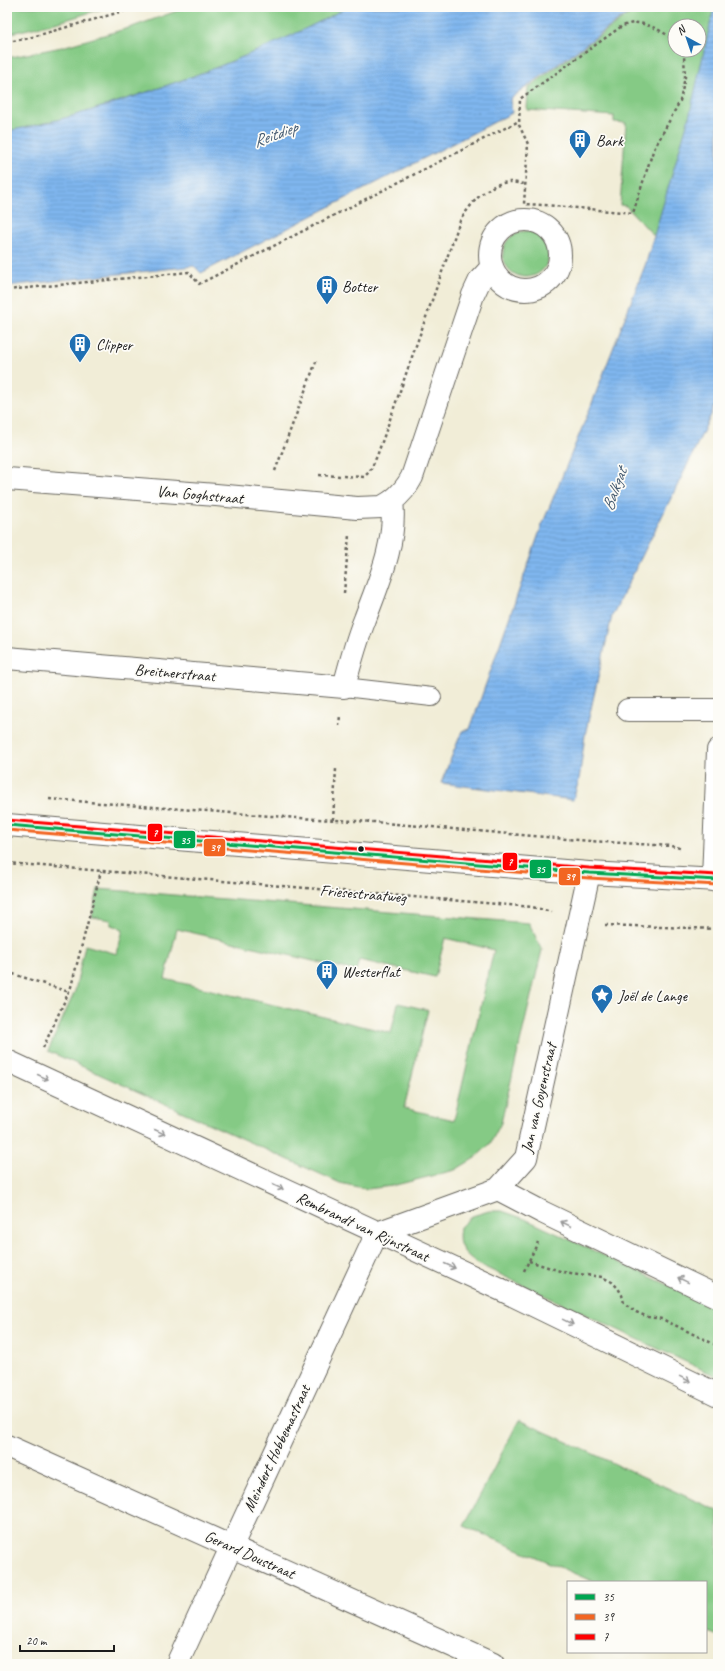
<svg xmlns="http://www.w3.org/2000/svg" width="725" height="1671" font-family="Caveat,sans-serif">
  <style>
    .green { fill: #85ca85; stroke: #507350; fill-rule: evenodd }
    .water { fill: url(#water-rules); stroke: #4e6985 }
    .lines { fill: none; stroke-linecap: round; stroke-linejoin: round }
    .lane-casing { stroke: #67655d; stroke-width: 20 }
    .street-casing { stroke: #67655d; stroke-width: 24 }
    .secondary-casing { stroke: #67655d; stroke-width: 24 }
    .path { stroke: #67655d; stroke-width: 2.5; stroke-dasharray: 3 3; stroke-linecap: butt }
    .lane { stroke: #fff; stroke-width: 18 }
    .street { stroke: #fff; stroke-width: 22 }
    .secondary { stroke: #fff; stroke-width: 22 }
    .bus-1-casing { stroke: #fdfcf7; stroke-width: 6 }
    .bus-2-casing { stroke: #fdfcf7; stroke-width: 6 }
    .bus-3-casing { stroke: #fdfcf7; stroke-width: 6 }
    .bus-1 { stroke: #00a651; stroke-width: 3 }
    .bus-2 { stroke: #f26522; stroke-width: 3 }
    .bus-3 { stroke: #f00; stroke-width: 3 }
    .oneway { stroke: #999 }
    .bus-dot { fill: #1c1c1c; stroke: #fdfcf7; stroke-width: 1.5 }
    .labels { text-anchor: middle; stroke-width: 3.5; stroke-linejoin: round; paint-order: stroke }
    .poi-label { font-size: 16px; fill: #1c1c1c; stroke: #fdfcf7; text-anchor: start }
    .street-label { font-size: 16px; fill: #1c1c1c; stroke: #fdfcf7 }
    .water-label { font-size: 17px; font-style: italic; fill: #445a70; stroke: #fdfcf7 }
    .line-badge { stroke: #fdfcf7; stroke-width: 1.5 }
    .badge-label { font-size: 11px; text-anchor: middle; font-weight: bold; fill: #fff }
  </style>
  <defs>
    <pattern id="water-rules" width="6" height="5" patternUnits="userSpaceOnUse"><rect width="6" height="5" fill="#7fb6ee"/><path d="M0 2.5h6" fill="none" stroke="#6d9ccc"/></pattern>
  </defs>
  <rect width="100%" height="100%" fill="#fdfcf7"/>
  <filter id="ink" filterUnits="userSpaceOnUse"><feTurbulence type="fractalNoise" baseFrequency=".025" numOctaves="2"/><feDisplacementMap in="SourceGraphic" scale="8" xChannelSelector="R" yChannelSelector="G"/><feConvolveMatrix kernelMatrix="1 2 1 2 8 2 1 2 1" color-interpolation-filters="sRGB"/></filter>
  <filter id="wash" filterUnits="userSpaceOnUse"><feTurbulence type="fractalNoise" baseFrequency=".012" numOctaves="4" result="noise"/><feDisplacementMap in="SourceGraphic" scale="16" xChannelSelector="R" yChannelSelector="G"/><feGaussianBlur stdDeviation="0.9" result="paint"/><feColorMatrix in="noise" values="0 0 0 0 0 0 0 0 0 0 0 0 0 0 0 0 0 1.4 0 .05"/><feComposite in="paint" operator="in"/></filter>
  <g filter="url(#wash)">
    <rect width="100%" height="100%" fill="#f1edd7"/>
    <g class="green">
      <polygon points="7,7 108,7 59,22 7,34"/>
      <path d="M 188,7 L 348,7 C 281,44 210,72 138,95 C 95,110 52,123 7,131 L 7,58 L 62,47 L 132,27 Z"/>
      <path d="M 639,7 L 715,7 L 690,119 L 655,237 L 626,206 L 620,205 L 626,123 L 614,122 L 614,116 L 527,110 L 528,88 ZM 675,26 L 699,26 L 699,50 L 675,50 Z"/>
      <circle cx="526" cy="254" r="23"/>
      <path d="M 98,889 L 529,923 L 542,950 L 501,1123 L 490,1144 L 475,1158 L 455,1170 L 392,1186 L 367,1189 L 340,1183 L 48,1051 L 75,991 L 85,945 L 117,954 L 123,929 L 111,925 L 111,920 L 92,917 ZM 177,929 L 356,971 L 359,960 L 435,977 L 445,938 L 494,950 L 454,1120 L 404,1108 L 428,1010 L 398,1003 L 391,1033 L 165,979 Z"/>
      <path d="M 489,1211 L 502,1211 L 525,1219 L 718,1308 L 718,1377 L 478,1264 C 462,1251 457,1247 460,1227 L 472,1216 Z"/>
      <polygon points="519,1420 718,1511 718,1636 706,1631 706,1582 594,1582 464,1526"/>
    </g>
    <g class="water">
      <path d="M 348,7 L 637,7 L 510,99 L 512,113 L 201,273 L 194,266 L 7,286 L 7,131 C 52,123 95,110 138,95 C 210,72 281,43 348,7 Z"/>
      <polygon points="714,7 718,7 718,400 684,472 612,616 585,735 579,780 573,800 441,783 462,731 470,729 542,525 589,411 646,263 689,117"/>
    </g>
  </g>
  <g filter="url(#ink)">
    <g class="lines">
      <g class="lane-casing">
        <polyline id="lane" points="344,687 432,697"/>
      </g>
      <g class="street-casing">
        <g id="street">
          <circle cx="525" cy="255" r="35"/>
          <polyline points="7,479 216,495 357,508 382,507 392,501"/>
          <path d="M 7,658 L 344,687 C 350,664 356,641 365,619 C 379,581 397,542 392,501 C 401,494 407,487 412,477 L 473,295 L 480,280 L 492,267"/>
          <polyline points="628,710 718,710"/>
          <polyline points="713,880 718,750"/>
          <polyline points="7,1061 504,1291 718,1395"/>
          <polyline points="498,1189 542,1212 718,1297"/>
          <polyline points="377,1233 498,1189 526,1158 589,873"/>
          <polyline points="7,1446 493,1664"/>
          <polyline points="177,1664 377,1233"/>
        </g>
      </g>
      <g class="secondary-casing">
        <polyline id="secondary" points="7,825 589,873 718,880"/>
      </g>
      <g class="path">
        <polyline points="7,42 25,39 138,7"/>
        <path d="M 675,42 C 669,34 649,24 638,23 C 633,22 627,25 622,26 L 520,99 L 519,125 L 528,144 L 524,204 L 544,205 L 633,213 L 653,151 L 680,101 L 685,77 L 684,54 L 681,50"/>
        <polyline points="7,290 189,272 199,284 519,121"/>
        <polyline points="275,471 317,359"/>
        <path d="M 319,475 L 364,477 L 370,471 L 377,456 L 460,221 C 471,203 487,183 510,182 C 515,182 521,184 526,184"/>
        <polyline points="344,593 349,535"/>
        <polyline points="339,726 340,715"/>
        <polyline points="49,799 298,818 374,822 590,841 671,846 680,848"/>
        <polyline points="333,820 336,769"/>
        <polyline points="7,863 532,907 552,912"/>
        <polyline points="605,925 718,929"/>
        <polyline points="7,972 69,992"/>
        <polyline points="43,1048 71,987 101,871"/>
        <polyline points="529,1261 563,1272 602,1277 612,1282 618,1288 622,1295 624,1303 636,1312 648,1317 662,1319 718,1346"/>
        <polyline points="524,1271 538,1242"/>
      </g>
      <use href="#lane" class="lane"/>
      <use href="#street" class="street"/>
      <use href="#secondary" class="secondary"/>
      <g class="bus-1-casing">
        <polyline id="bus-1" points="7,825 589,873 718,880"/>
      </g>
      <g class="bus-2-casing">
        <polyline id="bus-2" points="7,830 589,878 718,885"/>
      </g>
      <g class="bus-3-casing">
        <polyline id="bus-3" points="7,820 589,868 718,875"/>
      </g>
      <use href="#bus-1" class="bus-1"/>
      <use href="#bus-2" class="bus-2"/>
      <use href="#bus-3" class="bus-3"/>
    </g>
    <defs><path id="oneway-shaft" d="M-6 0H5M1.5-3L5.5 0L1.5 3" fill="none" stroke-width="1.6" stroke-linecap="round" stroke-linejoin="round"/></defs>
    <g class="oneway">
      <use href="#oneway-shaft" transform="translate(43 1077) rotate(25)"/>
      <use href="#oneway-shaft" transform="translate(160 1132) rotate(25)"/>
      <use href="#oneway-shaft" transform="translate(278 1187) rotate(25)"/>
      <use href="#oneway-shaft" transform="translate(566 1224) rotate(-154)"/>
      <use href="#oneway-shaft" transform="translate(450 1266) rotate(24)"/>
      <use href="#oneway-shaft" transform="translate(683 1280) rotate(-154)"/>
      <use href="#oneway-shaft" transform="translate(568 1322) rotate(26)"/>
      <use href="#oneway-shaft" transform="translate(685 1379) rotate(26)"/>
    </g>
  </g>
  <defs>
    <g id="building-pin" transform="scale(1.15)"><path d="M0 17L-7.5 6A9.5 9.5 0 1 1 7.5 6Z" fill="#1f6fb2" stroke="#fdfcf7"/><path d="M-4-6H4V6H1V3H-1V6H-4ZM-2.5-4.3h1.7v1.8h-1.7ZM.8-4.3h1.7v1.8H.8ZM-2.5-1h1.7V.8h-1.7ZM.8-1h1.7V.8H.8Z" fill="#fff"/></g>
    <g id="sight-pin" transform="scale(1.15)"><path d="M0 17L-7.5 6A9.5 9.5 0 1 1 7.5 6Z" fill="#1f6fb2" stroke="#fdfcf7"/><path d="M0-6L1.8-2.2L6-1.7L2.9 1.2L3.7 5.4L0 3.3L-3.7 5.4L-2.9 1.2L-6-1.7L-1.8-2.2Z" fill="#fff"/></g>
  </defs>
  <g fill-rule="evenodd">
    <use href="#building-pin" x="580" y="140"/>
    <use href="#building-pin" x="327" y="286"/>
    <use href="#building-pin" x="80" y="344"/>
    <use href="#building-pin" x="327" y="971"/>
    <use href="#sight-pin" x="602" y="995"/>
  </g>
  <circle class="bus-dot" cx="361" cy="849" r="3.5"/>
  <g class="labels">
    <g class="poi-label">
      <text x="596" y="146">Bark</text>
      <text x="342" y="292">Botter</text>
      <text x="96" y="350">Clipper</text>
      <text x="342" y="977">Westerflat</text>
      <text x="618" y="1001">Joël de Lange</text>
    </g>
    <g class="street-label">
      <text transform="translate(200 494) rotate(5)" y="6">Van Goghstraat</text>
      <text transform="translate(175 672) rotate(5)" y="6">Breitnerstraat</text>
      <text transform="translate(363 893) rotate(5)" y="6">Friesestraatweg</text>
      <text transform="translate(538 1098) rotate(-77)" y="6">Jan van Goyenstraat</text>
      <text transform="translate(363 1226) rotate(25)" y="6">Rembrandt van Rijnstraat</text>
      <text transform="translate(276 1448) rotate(-65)" y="6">Meindert Hobbemastraat</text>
      <text transform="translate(250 1554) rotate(24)" y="6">Gerard Doustraat</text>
    </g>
    <g class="water-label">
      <text transform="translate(275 134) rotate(-20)" y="6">Reitdiep</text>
      <text transform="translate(614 489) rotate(-70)" y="6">Balkgat</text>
    </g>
  </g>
  <g class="line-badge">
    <rect x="147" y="823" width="16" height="19" rx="4" fill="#f00"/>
    <rect x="173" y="830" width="23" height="19" rx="4" fill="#00a651"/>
    <rect x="203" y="838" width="23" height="19" rx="4" fill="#f26522"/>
    <rect x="502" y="852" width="16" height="19" rx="4" fill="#f00"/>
    <rect x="529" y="859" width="23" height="20" rx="4" fill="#00a651"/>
    <rect x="558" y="867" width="23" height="19" rx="4" fill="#f26522"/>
  </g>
  <g class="badge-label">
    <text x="155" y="836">7</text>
    <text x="185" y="844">35</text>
    <text x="215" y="851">39</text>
    <text x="510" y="865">7</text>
    <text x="540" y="873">35</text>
    <text x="570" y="880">39</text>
  </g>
  <rect width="725" height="1671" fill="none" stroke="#fdfcf7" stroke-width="24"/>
  <rect x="567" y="1581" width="140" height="72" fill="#fdfcf7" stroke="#a3a29f"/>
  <rect x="575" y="1594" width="20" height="6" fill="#00a651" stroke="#a3a29f"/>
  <text x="603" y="1601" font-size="12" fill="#1c1c1c">35</text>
  <rect x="575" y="1614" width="20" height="6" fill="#f26522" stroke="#a3a29f"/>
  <text x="603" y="1621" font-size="12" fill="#1c1c1c">39</text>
  <rect x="575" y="1634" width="20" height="6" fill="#ff0000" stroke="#a3a29f"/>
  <text x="603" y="1641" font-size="12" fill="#1c1c1c">7</text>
  <g transform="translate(687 38) rotate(320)"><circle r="19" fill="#fdfcf7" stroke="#a3a29f"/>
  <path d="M0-3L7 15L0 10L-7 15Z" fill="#1f6fb2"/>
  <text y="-6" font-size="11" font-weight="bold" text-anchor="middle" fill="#1c1c1c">N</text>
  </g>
  <path d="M20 1645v6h94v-6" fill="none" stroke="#1c1c1c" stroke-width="2"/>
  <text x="26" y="1645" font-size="12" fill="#1c1c1c" stroke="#fdfcf7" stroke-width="3" paint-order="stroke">20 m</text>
</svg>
